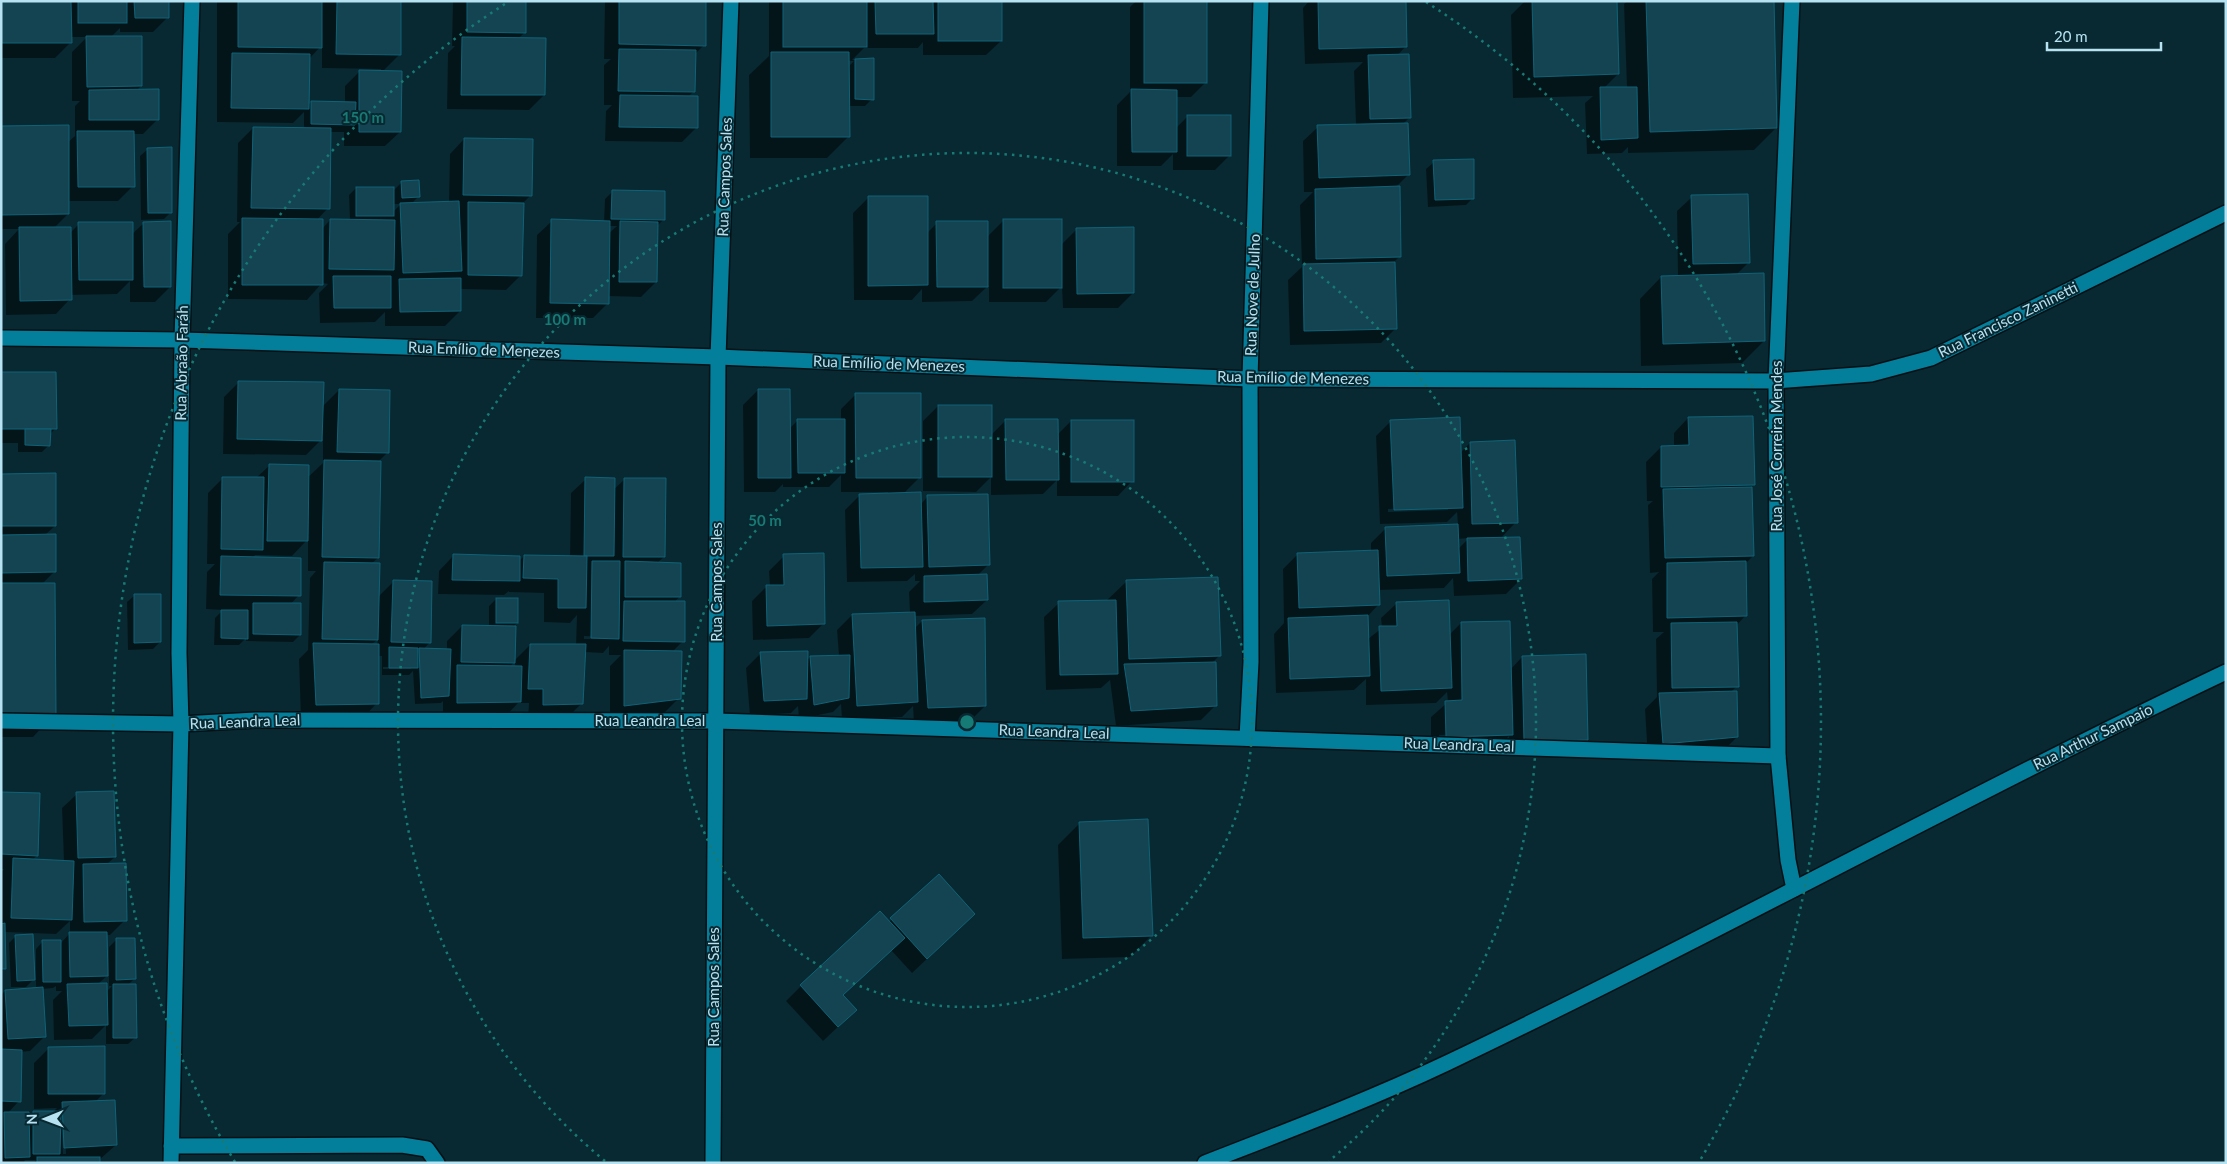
<svg xmlns="http://www.w3.org/2000/svg" width="2227" height="1164" font-family="Lato,sans-serif">
  <style>
    .shadow { fill: #0007; fill-rule: evenodd }
    .building { fill: #144452; stroke: #0f6378 }
    .lines { fill: none; stroke-linecap: round; stroke-linejoin: round }
    .street-casing { stroke: #041014; stroke-width: 18 }
    .street { stroke: #047f9b; stroke-width: 15 }
    .ring { fill: none; stroke: #177b75; stroke-width: 2.5; stroke-dasharray: 2.5 5 }
    .labels { text-anchor: middle; stroke-width: 4; stroke-linejoin: round; paint-order: stroke }
    .street-label { font-size: 15px; fill: #b6e2f1; stroke: #092932 }
    .centre { fill: #177b75; stroke: #092932; stroke-width: 2.5 }
    .ring-label { font-size: 15px; text-anchor: middle; font-weight: bold; fill: #177b75; stroke: #092932; stroke-width: 4; stroke-linejoin: round; paint-order: stroke }
  </style>
  <rect width="100%" height="100%" fill="#092932"/>
  <g class="shadow">
    <polygon points="1,1 168,1 168,17 153,32 120,32 120,28 111,37 141,86 136,91 158,119 143,134 133,134 133,186 118,201 68,201 68,214 54,228 70,233 79,224 131,235 144,223 170,287 155,302 130,302 130,281 117,294 70,295 70,299 56,314 6,315 5,244 19,229 1,229 1,127 67,143 75,136 75,106 80,101 72,101 72,52 87,37 70,37 70,43 55,58 1,58"/>
    <path d="M 217,1 L 400,1 L 400,54 L 382,72 L 400,132 L 385,146 L 344,146 L 344,132 L 329,132 L 328,208 L 317,220 L 322,229 L 330,220 L 350,220 L 349,195 L 356,188 L 393,191 L 402,182 L 418,197 L 411,204 L 449,202 L 450,154 L 464,139 L 531,195 L 522,204 L 521,275 L 506,290 L 460,289 L 460,311 L 445,326 L 385,326 L 385,312 L 375,322 L 320,323 L 319,293 L 328,284 L 322,283 L 307,300 L 228,299 L 228,234 L 240,222 L 237,222 L 238,143 L 253,128 L 304,128 L 304,112 L 293,123 L 217,122 ZM 322,45 L 322,68 L 381,69 L 381,72 L 360,71 L 345,86 L 345,103 L 311,102 L 308,105 L 309,59 ZM 393,204 L 401,204 L 393,212 Z"/>
    <polygon points="453,1 525,1 525,32 518,39 544,95 529,110 447,109 448,53 455,46 452,46"/>
    <polygon points="605,1 705,1 704,45 694,55 694,91 688,97 696,128 682,142 605,141 606,111 612,105 604,105 604,65 611,59 604,59"/>
    <path d="M 769,1 L 1000,1 L 1001,41 L 986,55 L 923,55 L 923,42 L 918,48 L 864,48 L 852,60 L 872,60 L 872,99 L 865,106 L 848,106 L 848,137 L 827,158 L 750,158 L 749,75 L 769,56 ZM 848,61 L 854,61 L 848,67 Z"/>
    <polygon points="1136,1 1206,1 1206,82 1191,97 1176,97 1176,128 1187,117 1230,155 1215,170 1173,170 1173,154 1161,166 1117,166 1117,105 1130,92 1130,7"/>
    <polygon points="1309,1 1405,1 1406,46 1397,56 1410,117 1403,124 1408,175 1396,187 1400,256 1394,262 1396,328 1381,343 1290,345 1288,280 1302,267 1300,205 1313,192 1304,192 1303,141 1318,127 1356,125 1354,71 1363,62 1305,64 1303,8"/>
    <polygon points="1525,1 1616,1 1618,74 1603,89 1627,88 1624,4 1627,1 1773,1 1776,128 1754,150 1628,153 1628,147 1622,153 1587,154 1585,103 1593,96 1513,98 1511,15"/>
    <polygon points="148,149 171,212 164,219 141,220 140,156"/>
    <polygon points="1434,162 1473,198 1466,205 1428,207 1426,169"/>
    <path d="M 612,192 L 664,219 L 656,227 L 656,282 L 641,297 L 608,296 L 607,304 L 593,318 L 536,318 L 537,235 L 552,221 L 604,222 L 605,199 ZM 608,226 L 617,226 L 608,234 Z"/>
    <polygon points="1692,197 1749,262 1736,275 1764,341 1742,363 1641,366 1640,299 1661,277 1678,277 1677,211"/>
    <polygon points="868,198 927,233 937,223 987,237 1004,220 1061,245 1077,229 1133,293 1118,308 1063,308 1062,286 1046,302 989,302 989,285 972,301 922,302 922,289 912,300 854,300 853,213"/>
    <polygon points="1,373 56,428 49,435 49,445 42,452 18,452 18,443 1,443"/>
    <path d="M 239,382 L 322,407 L 339,390 L 388,452 L 379,461 L 378,558 L 371,564 L 378,597 L 393,582 L 430,642 L 423,650 L 447,650 L 447,641 L 462,626 L 489,627 L 489,606 L 496,599 L 517,623 L 513,627 L 514,661 L 530,645 L 576,645 L 577,615 L 570,623 L 544,622 L 544,593 L 509,592 L 509,591 L 504,595 L 438,594 L 439,571 L 453,556 L 519,561 L 524,556 L 570,557 L 571,493 L 586,479 L 613,490 L 625,479 L 664,557 L 657,563 L 679,597 L 674,603 L 683,641 L 672,652 L 679,698 L 664,713 L 610,720 L 610,666 L 621,655 L 609,655 L 609,646 L 603,653 L 584,652 L 582,703 L 567,718 L 528,719 L 529,703 L 518,703 L 505,717 L 443,718 L 443,701 L 441,703 L 415,704 L 413,671 L 409,675 L 382,675 L 382,656 L 378,656 L 377,703 L 363,718 L 301,720 L 299,659 L 308,650 L 310,578 L 316,571 L 308,571 L 308,539 L 292,556 L 255,555 L 252,558 L 299,595 L 290,605 L 300,635 L 293,642 L 246,641 L 246,638 L 239,645 L 214,645 L 215,618 L 223,610 L 206,609 L 207,572 L 215,564 L 207,564 L 208,493 L 223,478 L 256,478 L 269,466 L 307,478 L 323,463 L 323,438 L 306,455 L 223,454 L 224,397 ZM 584,636 L 605,637 L 605,639 L 584,639 ZM 378,639 L 377,645 L 371,645 ZM 515,661 L 515,667 L 510,667 ZM 383,667 L 411,667 L 411,669 L 383,669 Z"/>
    <polygon points="758,390 789,429 798,420 841,421 841,409 856,394 920,477 903,494 921,504 928,496 988,565 978,575 987,600 972,614 914,616 914,629 922,621 985,706 970,721 914,723 913,706 902,717 842,720 841,704 833,712 799,719 798,706 791,713 750,716 746,668 760,654 806,661 810,657 839,656 837,630 852,615 910,613 909,592 920,581 915,581 915,574 907,581 847,582 845,510 860,495 888,494 888,492 841,492 841,475 829,487 783,487 783,484 775,492 744,492 743,405"/>
    <polygon points="938,406 991,435 1006,420 1057,435 1071,421 1132,481 1118,496 1057,496 1057,480 1043,494 991,495 991,477 976,492 923,491 923,421"/>
    <polygon points="1688,418 1753,484 1751,487 1753,556 1745,564 1746,615 1736,626 1737,686 1731,692 1737,737 1722,752 1648,759 1645,709 1657,697 1656,639 1664,632 1653,632 1652,579 1659,572 1650,573 1648,505 1653,501 1647,501 1646,462 1661,447 1674,447 1674,433"/>
    <path d="M 1391,421 L 1460,453 L 1470,443 L 1516,522 L 1500,539 L 1521,579 L 1506,594 L 1454,596 L 1453,578 L 1444,588 L 1379,590 L 1379,604 L 1367,617 L 1368,639 L 1382,628 L 1381,618 L 1396,604 L 1448,602 L 1449,635 L 1461,623 L 1510,670 L 1522,657 L 1587,740 L 1572,755 L 1510,756 L 1509,736 L 1496,749 L 1431,751 L 1431,717 L 1448,702 L 1447,692 L 1436,703 L 1366,705 L 1366,679 L 1354,690 L 1276,693 L 1274,634 L 1284,623 L 1283,569 L 1298,554 L 1371,551 L 1371,543 L 1386,528 L 1458,525 L 1457,512 L 1447,522 L 1380,524 L 1376,436 ZM 1448,507 L 1448,510 L 1388,512 L 1388,509 ZM 1469,538 L 1458,549 L 1458,539 ZM 1498,734 L 1498,736 L 1440,738 L 1439,735 Z"/>
    <polygon points="1,475 55,526 45,535 54,572 42,584 54,715 33,737 1,737"/>
    <polygon points="784,556 824,623 809,638 753,640 752,601 767,586 770,586 769,571"/>
    <polygon points="1127,581 1219,656 1212,663 1216,705 1201,720 1116,726 1110,680 1101,688 1046,690 1044,617 1059,603 1106,601"/>
    <polygon points="135,595 160,642 153,649 128,650 127,602"/>
    <path d="M 1,793 L 37,855 L 32,861 L 64,862 L 62,808 L 77,794 L 115,857 L 107,864 L 125,920 L 110,935 L 106,935 L 107,976 L 98,984 L 106,992 L 112,986 L 109,986 L 109,947 L 116,940 L 134,979 L 128,985 L 136,1037 L 128,1044 L 106,1044 L 106,1025 L 92,1039 L 54,1040 L 53,1000 L 62,991 L 56,991 L 56,986 L 53,988 L 42,989 L 45,1036 L 30,1051 L 20,1052 L 19,1101 L 7,1114 L 28,1118 L 34,1112 L 53,1112 L 57,1108 L 34,1109 L 34,1063 L 49,1048 L 104,1093 L 95,1102 L 116,1145 L 99,1160 L 99,1163 L 34,1163 L 36,1160 L 25,1160 L 23,1163 L 1,1163 L 1,995 L 5,991 L 36,989 L 36,949 L 43,941 L 60,944 L 70,933 L 70,921 L 56,934 L 4,932 L 5,968 L 1,972 L 1,872 L 4,869 L 1,869 ZM 61,1116 L 64,1116 L 66,1154 L 63,1154 Z"/>
    <polygon points="1080,823 1152,935 1130,957 1062,959 1058,845"/>
    <polygon points="939,876 959,929 912,973 891,950 842,995 856,1010 823,1041 786,1001 801,986 889,922"/>
    <polygon points="16,936 34,979 26,987 11,987 9,943"/>
  </g>
  <g class="building">
    <polygon points="1,1 71,1 72,43 1,43"/>
    <rect x="78" y="1" width="49" height="22"/>
    <polygon points="134,1 169,1 169,18 135,18"/>
    <polygon points="238,1 322,1 322,48 238,47"/>
    <polygon points="337,1 401,1 401,55 336,54"/>
    <polygon points="467,1 526,1 526,33 467,32"/>
    <polygon points="619,1 706,1 706,46 619,44"/>
    <rect x="783" y="1" width="84" height="46"/>
    <polygon points="875,1 933,1 934,34 876,34"/>
    <rect x="938" y="1" width="64" height="40"/>
    <rect x="1144" y="1" width="63" height="82"/>
    <polygon points="1318,1 1406,1 1407,47 1319,49"/>
    <polygon points="1532,1 1617,1 1619,74 1534,77"/>
    <polygon points="1646,1 1774,1 1777,128 1650,132"/>
    <polygon points="86,36 142,36 142,86 87,87"/>
    <polygon points="462,37 546,38 545,95 461,95"/>
    <polygon points="619,49 696,50 695,92 618,91"/>
    <polygon points="771,52 849,52 850,137 771,137"/>
    <polygon points="232,53 310,54 309,109 231,108"/>
    <polygon points="1409,54 1411,118 1370,119 1368,55"/>
    <polygon points="874,58 874,100 855,99 855,59"/>
    <polygon points="359,70 402,71 401,132 359,132"/>
    <polygon points="1600,87 1637,87 1638,138 1601,140"/>
    <polygon points="159,89 159,120 89,120 89,90"/>
    <polygon points="1131,89 1177,90 1177,152 1132,152"/>
    <polygon points="620,95 698,96 698,128 619,127"/>
    <polygon points="311,101 356,102 355,125 311,124"/>
    <rect x="1187" y="115" width="44" height="41"/>
    <polygon points="1408,123 1410,175 1319,178 1317,125"/>
    <polygon points="69,125 69,214 1,215 1,126"/>
    <polygon points="253,127 331,128 330,209 251,208"/>
    <polygon points="77,131 134,131 135,187 78,187"/>
    <polygon points="464,138 533,139 532,196 463,195"/>
    <polygon points="172,147 172,213 148,213 147,148"/>
    <polygon points="1474,159 1474,199 1435,200 1433,160"/>
    <polygon points="419,180 420,197 402,198 401,181"/>
    <polygon points="1400,186 1401,257 1316,259 1315,189"/>
    <rect x="356" y="187" width="38" height="29"/>
    <polygon points="612,190 665,191 665,220 611,219"/>
    <polygon points="1748,194 1750,263 1693,264 1691,195"/>
    <polygon points="868,196 928,196 928,285 868,286"/>
    <polygon points="459,201 462,271 403,273 400,203"/>
    <polygon points="468,202 524,203 522,276 468,275"/>
    <polygon points="242,218 323,219 323,285 242,285"/>
    <polygon points="330,219 395,220 394,270 329,269"/>
    <polygon points="551,219 610,221 609,304 550,303"/>
    <rect x="1003" y="219" width="59" height="69"/>
    <polygon points="171,221 171,287 144,287 143,222"/>
    <polygon points="620,221 658,222 657,282 619,282"/>
    <polygon points="936,221 988,221 988,287 937,287"/>
    <polygon points="78,222 133,222 133,280 79,280"/>
    <polygon points="19,227 71,227 72,300 20,301"/>
    <polygon points="1134,227 1134,293 1077,294 1076,228"/>
    <polygon points="1395,262 1397,329 1304,331 1303,264"/>
    <polygon points="1764,273 1765,341 1663,344 1661,276"/>
    <polygon points="333,276 391,276 391,308 334,308"/>
    <polygon points="461,278 461,311 400,312 399,279"/>
    <polygon points="1,372 56,372 57,429 1,429"/>
    <polygon points="238,381 324,382 322,441 237,439"/>
    <polygon points="339,389 390,390 389,453 337,452"/>
    <polygon points="758,389 790,389 791,478 758,478"/>
    <polygon points="855,393 921,393 921,478 856,478"/>
    <rect x="938" y="405" width="54" height="72"/>
    <polygon points="1753,416 1755,485 1661,487 1661,446 1689,445 1688,417"/>
    <polygon points="1460,417 1463,508 1394,510 1390,420"/>
    <polygon points="797,419 845,419 845,473 798,473"/>
    <polygon points="1005,419 1058,419 1059,480 1006,480"/>
    <rect x="1071" y="420" width="63" height="62"/>
    <polygon points="25,429 51,429 50,446 25,445"/>
    <polygon points="1515,440 1518,523 1472,524 1470,442"/>
    <polygon points="324,460 381,461 379,558 322,557"/>
    <polygon points="269,464 309,465 308,541 267,541"/>
    <polygon points="56,473 56,526 1,526 1,474"/>
    <polygon points="222,477 264,477 263,550 221,549"/>
    <polygon points="585,477 615,478 614,556 584,556"/>
    <polygon points="624,478 666,478 665,557 623,557"/>
    <polygon points="1752,487 1754,556 1665,558 1663,489"/>
    <polygon points="921,492 923,567 861,568 859,494"/>
    <polygon points="988,494 990,565 929,567 927,495"/>
    <polygon points="1458,524 1460,573 1387,576 1385,527"/>
    <polygon points="56,534 56,572 1,573 1,535"/>
    <polygon points="1520,537 1522,579 1468,581 1467,538"/>
    <polygon points="1378,550 1380,605 1299,608 1297,553"/>
    <polygon points="824,553 825,624 767,626 766,585 784,585 783,554"/>
    <polygon points="453,554 520,556 520,581 452,580"/>
    <polygon points="524,555 587,556 586,608 558,608 558,579 523,578"/>
    <polygon points="221,556 301,558 301,596 220,595"/>
    <polygon points="592,561 620,561 619,639 591,638"/>
    <polygon points="625,561 681,563 681,597 625,597"/>
    <polygon points="1746,561 1747,616 1667,618 1667,563"/>
    <polygon points="324,562 380,563 378,640 322,639"/>
    <polygon points="987,574 988,600 924,602 924,576"/>
    <polygon points="1218,577 1221,656 1129,659 1126,580"/>
    <polygon points="393,580 432,581 431,643 391,642"/>
    <polygon points="1,583 55,583 56,716 1,716"/>
    <polygon points="134,594 161,594 161,642 134,643"/>
    <rect x="496" y="598" width="22" height="25"/>
    <polygon points="1116,600 1118,674 1060,675 1058,601"/>
    <polygon points="1449,600 1452,688 1381,691 1379,626 1397,626 1396,602"/>
    <polygon points="624,601 685,601 685,642 623,641"/>
    <polygon points="253,603 301,603 301,635 253,634"/>
    <polygon points="221,610 248,610 248,639 221,638"/>
    <polygon points="915,612 918,702 857,706 852,614"/>
    <polygon points="1368,615 1370,676 1290,679 1288,618"/>
    <polygon points="985,618 986,706 928,708 922,620"/>
    <polygon points="1510,621 1513,735 1446,737 1445,701 1462,700 1461,622"/>
    <polygon points="1737,622 1739,687 1672,688 1671,623"/>
    <polygon points="462,625 516,626 515,663 461,662"/>
    <polygon points="313,643 379,644 379,704 316,705"/>
    <polygon points="530,644 586,644 583,704 543,705 543,689 528,689"/>
    <polygon points="389,647 418,648 418,668 389,668"/>
    <polygon points="419,648 451,649 449,696 421,698"/>
    <polygon points="624,650 682,651 681,699 624,706"/>
    <polygon points="808,651 807,699 764,701 760,652"/>
    <polygon points="1586,654 1588,740 1524,742 1522,656"/>
    <polygon points="850,655 849,698 814,705 810,656"/>
    <polygon points="1216,662 1217,706 1131,711 1124,664"/>
    <polygon points="457,665 522,666 521,702 457,703"/>
    <polygon points="1737,691 1738,737 1663,744 1659,693"/>
    <polygon points="114,791 116,857 78,858 76,792"/>
    <polygon points="1,792 40,793 38,856 1,854"/>
    <polygon points="1148,819 1153,936 1083,938 1079,822"/>
    <polygon points="13,858 74,861 72,920 11,918"/>
    <polygon points="126,863 127,921 84,922 83,864"/>
    <polygon points="939,874 975,914 927,959 890,918"/>
    <polygon points="880,911 905,938 843,995 857,1010 838,1027 800,985"/>
    <polygon points="5,923 6,969 1,969 1,924"/>
    <polygon points="69,932 107,932 108,976 70,977"/>
    <polygon points="33,934 35,980 17,981 15,935"/>
    <polygon points="116,938 135,938 136,979 116,980"/>
    <polygon points="42,940 61,940 61,982 43,982"/>
    <polygon points="107,983 108,1025 69,1026 67,984"/>
    <polygon points="113,984 136,984 137,1038 113,1038"/>
    <polygon points="43,987 46,1037 8,1039 5,990"/>
    <polygon points="105,1046 105,1094 48,1094 48,1047"/>
    <polygon points="1,1049 22,1050 21,1102 1,1101"/>
    <polygon points="115,1100 117,1145 64,1148 62,1102"/>
    <polygon points="33,1111 61,1111 60,1154 33,1154"/>
    <polygon points="4,1112 29,1112 30,1157 5,1158"/>
    <rect x="37" y="1157" width="63" height="6"/>
  </g>
  <g class="lines">
    <g class="street-casing">
      <g id="street">
        <polyline points="1792,1 1776,381 1778,756 1788,860 1794,889"/>
        <polyline points="1,338 182,340 718,357 1250,379 1776,381 1871,374 1931,358 2226,213"/>
        <polyline points="1,721 181,724 256,720 716,721 1778,756"/>
        <polyline points="1247,738 1251,662 1250,379 1261,1"/>
        <polyline points="171,1146 402,1145 427,1149 437,1163"/>
        <polyline points="171,1163 181,724 179,653 182,340 192,1"/>
        <polyline points="713,1163 718,357 731,1"/>
        <path d="M 1205,1163 C 1287,1131 1369,1100 1447,1063 C 1709,938 1963,797 2226,672"/>
      </g>
    </g>
    <use href="#street" class="street"/>
  </g>
  <g class="ring">
    <circle cx="967" cy="722" r="285"/>
    <path d="M605 1161A569 569 0 1 1 1329 1161"/>
    <path d="M235 1162A854 854 0 0 1 508 2M1426 2A854 854 0 0 1 1699 1162"/>
  </g>
  <g class="labels">
    <g class="street-label">
      <text transform="translate(725 177) rotate(-88)" y="5">Rua Campos Sales</text>
      <text transform="translate(1253 295) rotate(-88)" y="5">Rua Nove de Julho</text>
      <text transform="translate(2008 320) rotate(-26)" y="5">Rua Francisco Zaninetti</text>
      <text transform="translate(484 350) rotate(2)" y="5">Rua Emílio de Menezes</text>
      <text transform="translate(182 363) rotate(-89)" y="5">Rua Abraão Faráh</text>
      <text transform="translate(889 364) rotate(2)" y="5">Rua Emílio de Menezes</text>
      <text transform="translate(1293 378) rotate(1)" y="5">Rua Emílio de Menezes</text>
      <text transform="translate(1777 446) rotate(-90)" y="5">Rua José Correira Mendes</text>
      <text transform="translate(717 582) rotate(-90)" y="5">Rua Campos Sales</text>
      <text x="650" y="726">Rua Leandra Leal</text>
      <text transform="translate(245 722) rotate(-2)" y="5">Rua Leandra Leal</text>
      <text transform="translate(1054 732) rotate(2)" y="5">Rua Leandra Leal</text>
      <text transform="translate(2093 737) rotate(-26)" y="5">Rua Arthur Sampaio</text>
      <text transform="translate(1459 745) rotate(2)" y="5">Rua Leandra Leal</text>
      <text transform="translate(714 987) rotate(-90)" y="5">Rua Campos Sales</text>
    </g>
  </g>
  <circle cx="967" cy="722" r="8" class="centre"/>
  <g class="ring-label">
    <text x="363" y="123">150 m</text>
    <text x="565" y="325">100 m</text>
    <text x="765" y="526">50 m</text>
  </g>
  <rect width="2227" height="1164" fill="none" stroke="#b6e2f1" stroke-width="5"/>
  <g transform="translate(45 1119) rotate(269)" stroke="#092932" stroke-width="4" paint-order="stroke">
  <path d="M0-4L9 19L0 12L-9 19Z" fill="#b6e2f1"/>
  <text y="-8" font-size="14" font-weight="bold" text-anchor="middle" fill="#b6e2f1">N</text>
  </g>
  <path d="M2047 42v8h114v-8" fill="none" stroke="#b6e2f1" stroke-width="2.5"/>
  <text x="2054" y="42" font-size="15" fill="#b6e2f1" stroke="#092932" stroke-width="4" paint-order="stroke">20 m</text>
</svg>
